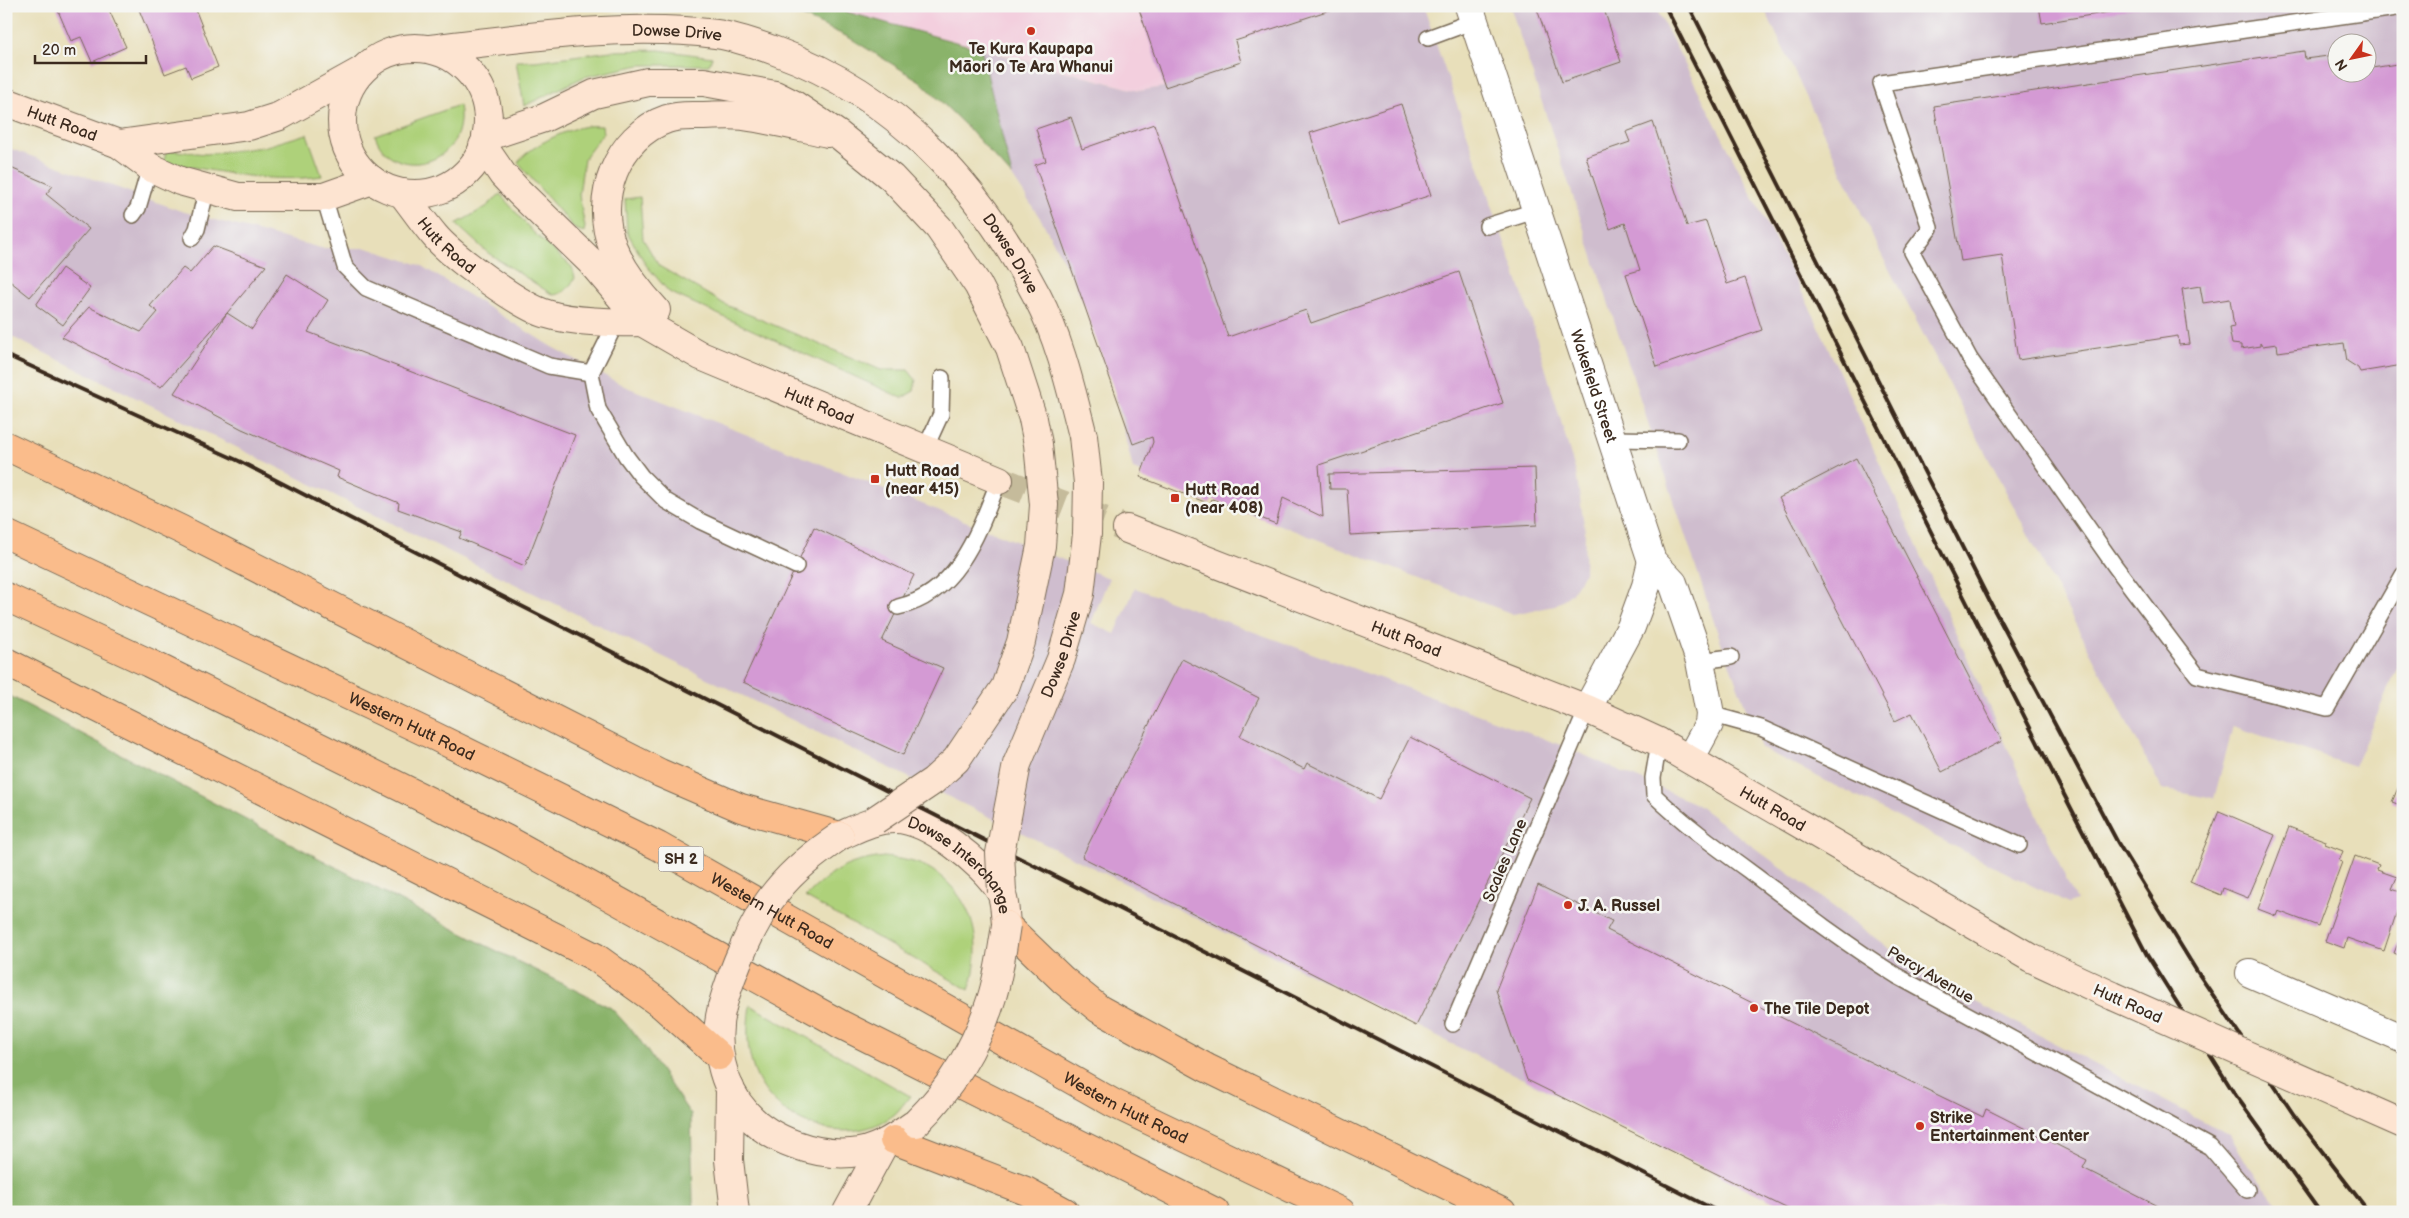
<svg xmlns="http://www.w3.org/2000/svg" width="2409" height="1218" font-family="'Balsamiq Sans',sans-serif">
  <style>
    .built { fill: #f3cfde }
    .industrial { fill: #cfbdce; fill-rule: evenodd }
    .green { fill: #aed17a; stroke: #747e4c }
    .forest { fill: #8ab36a; stroke: #626e44 }
    .building { fill: #d49ad4 }
    .lines { fill: none; stroke-linecap: round; stroke-linejoin: round }
    .secondary-tunnel { stroke: #c5bb9b; stroke-width: 28; stroke-dasharray: 28 14; stroke-linecap: butt }
    .lane-casing { stroke: #786955; stroke-width: 18 }
    .street-casing { stroke: #786955; stroke-width: 30 }
    .secondary-casing { stroke: #786955; stroke-width: 30 }
    .highway-casing { stroke: #786955; stroke-width: 30 }
    .lane { stroke: #fff; stroke-width: 15 }
    .street { stroke: #fff; stroke-width: 28 }
    .secondary { stroke: #fde4d1; stroke-width: 28 }
    .highway { stroke: #fabc8b; stroke-width: 28 }
    .rail { stroke: #3b2a1e; stroke-width: 4 }
    .secondary-bridge-casing { stroke: #786955; stroke-width: 30; stroke-linecap: butt }
    .secondary-bridge { stroke: #fde4d1; stroke-width: 28 }
    .poi-dot { fill: #c8321e; stroke: #f6f6f2; stroke-width: 2 }
    .labels { text-anchor: middle; stroke-width: 5; stroke-linejoin: round; paint-order: stroke }
    .shield { fill: #f6f6f2; stroke: #73675e; stroke-width: 1 }
    .shield-label { font-size: 15px; font-weight: bold; fill: #3b2a1e }
    .street-label { font-size: 16px; fill: #3b2a1e; stroke: #f6f6f2 }
    .poi-label { font-size: 16px; font-weight: bold; fill: #3b2a1e; stroke: #f6f6f2; text-anchor: start }
  </style>
  <rect width="100%" height="100%" fill="#f6f6f2"/>
  <filter id="ink" filterUnits="userSpaceOnUse"><feTurbulence type="fractalNoise" baseFrequency=".02" numOctaves="2"/><feDisplacementMap in="SourceGraphic" scale="10" xChannelSelector="R" yChannelSelector="G"/><feConvolveMatrix kernelMatrix="1 2 1 2 8 2 1 2 1" color-interpolation-filters="sRGB"/></filter>
  <filter id="wash" filterUnits="userSpaceOnUse"><feTurbulence type="fractalNoise" baseFrequency=".0096" numOctaves="4" result="noise"/><feDisplacementMap in="SourceGraphic" scale="20" xChannelSelector="R" yChannelSelector="G"/><feGaussianBlur stdDeviation="1.12" result="paint"/><feColorMatrix in="noise" values="0 0 0 0 0 0 0 0 0 0 0 0 0 0 0 0 0 1.4 0 .05"/><feComposite in="paint" operator="in"/></filter>
  <g filter="url(#wash)">
    <rect width="100%" height="100%" fill="#e8dfba"/>
    <polygon class="built" points="825,6 1138,6 1165,87 1139,91"/>
    <g class="industrial">
      <polygon points="1138,6 1423,6 1532,322 1576,473 1585,531 1584,573 1571,594 1554,606 1513,614 1133,469 1105,352 1073,279 1042,221 1012,176 981,49 1139,91 1164,87"/>
      <polygon points="1510,6 1655,6 1814,316 2076,901 2068,904 1761,748 1717,631"/>
      <path d="M 1763,6 L 2403,6 L 2403,655 L 2354,767 L 2233,726 L 2214,799 L 2162,789 L 1879,250 ZM 2336,42 L 2366,42 L 2366,72 L 2336,72 Z"/>
      <polygon points="6,147 181,211 321,248 367,248 420,265 552,347 624,386 1109,578 1091,623 1115,634 1135,588 1561,745 1696,804 1926,976 2230,1135 2249,1167 2284,1212 1794,1212 6,334"/>
    </g>
    <g class="green">
      <polygon points="659,50 712,57 709,65 640,65 584,77 524,106 516,61 535,61 611,51"/>
      <path d="M 459,105 C 471,166 391,184 375,135 Z"/>
      <path d="M 602,126 L 603,133 L 584,159 L 579,195 L 585,227 L 584,232 L 575,229 L 518,163 C 526,148 565,130 582,127 C 588,125 595,126 602,126 Z"/>
      <path d="M 307,134 L 322,176 C 269,184 217,171 164,162 L 166,150 L 206,154 L 263,147 Z"/>
      <path d="M 500,194 L 533,232 L 572,267 L 575,278 C 569,288 564,294 553,295 L 488,253 L 456,224 L 486,207 Z"/>
      <polygon points="640,197 643,239 659,266 726,305 881,370 908,370 916,380 914,391 902,398 669,292 646,265 627,232 625,199"/>
      <path d="M 884,857 C 900,859 918,861 932,870 C 974,898 985,944 969,990 L 805,897 C 833,870 845,862 884,857 Z"/>
      <path d="M 750,1005 L 910,1096 C 905,1102 900,1109 895,1114 C 848,1151 773,1123 754,1070 C 746,1048 747,1027 750,1005 Z"/>
    </g>
    <g class="forest">
      <polygon points="780,6 825,6 981,49 1012,176 969,129 920,81 848,37"/>
      <polygon points="6,694 471,938 611,1008 637,1036 691,1115 693,1200 695,1212 6,1212"/>
    </g>
    <g id="blocks">
      <g class="building">
        <polygon points="56,6 118,6 109,10 126,47 92,62 81,37 71,41"/>
        <polygon points="194,6 218,67 191,78 186,66 165,74 138,7"/>
        <polygon points="1138,6 1339,6 1339,7 1235,41 1241,62 1165,87"/>
        <polygon points="1536,6 1603,6 1621,62 1562,82"/>
        <polygon points="2039,6 2141,6 2141,7 2042,23"/>
        <polygon points="2304,51 2305,59 2336,55 2336,72 2366,72 2366,69 2403,63 2403,365 2360,372 2358,368 2347,361 2344,343 2278,352 2277,344 2262,346 2260,343 2260,346 2241,349 2241,345 2232,344 2229,328 2234,327 2230,299 2203,303 2200,286 2182,289 2190,344 2179,345 2178,336 2018,360 2002,255 1961,261 1934,106"/>
        <polygon points="1401,104 1431,195 1339,225 1310,133"/>
        <polygon points="1071,117 1082,149 1154,124 1228,337 1306,310 1311,323 1459,272 1503,403 1319,465 1323,517 1283,498 1276,524 1212,499 1210,504 1140,477 1153,442 1152,437 1133,444 1035,165 1046,161 1036,129"/>
        <polygon points="1653,122 1687,226 1706,221 1727,284 1745,278 1762,330 1657,367 1626,274 1640,270 1625,223 1610,229 1586,157 1630,142 1626,132"/>
        <polygon points="6,166 53,186 46,194 89,229 30,297 6,278"/>
        <polygon points="213,246 266,266 227,313 252,329 287,274 328,300 308,332 575,435 525,566 459,538 462,532 398,509 399,503 337,477 339,471 242,429 174,393 227,313 161,387 62,337 89,307 141,332 158,312 150,306 183,268 190,273"/>
        <polygon points="62,268 90,288 63,325 36,305"/>
        <polygon points="1856,458 2002,741 1942,772 1912,713 1895,721 1779,498"/>
        <polygon points="1535,468 1537,525 1350,535 1347,489 1330,489 1329,474"/>
        <polygon points="814,527 914,575 882,641 943,668 903,755 743,682"/>
        <polygon points="1182,659 1259,698 1240,736 1304,769 1307,763 1379,799 1410,737 1530,798 1416,1026 1082,857"/>
        <polygon points="2403,776 2403,806 2392,802"/>
        <polygon points="2219,811 2275,835 2248,898 2223,888 2221,895 2190,882"/>
        <polygon points="2289,827 2326,841 2325,844 2343,851 2339,861 2342,862 2318,926 2278,911 2276,916 2258,909"/>
        <polygon points="2355,856 2379,865 2377,870 2397,877 2392,889 2403,893 2384,951 2347,938 2344,948 2325,941"/>
        <polygon points="1538,885 1612,921 1607,930 1856,1055 1983,1117 1986,1109 2087,1160 2083,1168 2169,1212 1794,1212 1527,1080 1496,990"/>
        <polygon points="2403,931 2403,957 2394,953"/>
      </g>
    </g>
  </g>
  <g filter="url(#ink)">
    <use href="#blocks" fill-opacity="0" stroke="#786955" stroke-width="1"/>
    <g class="lines">
      <polyline class="secondary-tunnel" points="999,480 1127,529"/>
      <g class="lane-casing">
        <g id="lane">
          <polyline points="2403,7 1881,83 1930,228 1912,252 1970,359 2115,566 2197,675 2327,708 2403,575"/>
          <polyline points="1428,38 1474,21"/>
          <polyline points="324,197 345,267 366,288 549,366 591,373"/>
          <polyline points="133,215 138,208 150,167"/>
          <polyline points="1487,226 1538,210"/>
          <polyline points="192,238 197,229 207,188"/>
          <polyline points="616,323 591,373 598,409 626,456 641,476 666,501 700,521 796,566"/>
          <polyline points="1613,439 1678,440"/>
          <polyline points="925,449 941,414 942,378"/>
          <path d="M 898,607 C 958,594 979,531 999,480"/>
          <polyline points="1700,661 1731,657"/>
          <polyline points="1710,714 1761,728 2019,845"/>
          <path d="M 1659,742 L 1653,778 L 1654,795 C 1683,823 1716,847 1749,871 C 1797,907 1846,944 1897,976 L 2210,1147 L 2247,1190"/>
          <polyline points="1453,1024 1587,709"/>
        </g>
      </g>
      <g class="street-casing">
        <g id="street">
          <path id="s1" d="M 1469,6 L 1652,561 L 1673,583 L 1700,661 L 1710,714 L 1709,724 L 1690,759"/>
          <polyline points="1587,709 1631,627 1646,586 1652,561"/>
          <polyline points="2250,973 2403,1039"/>
        </g>
      </g>
      <g class="secondary-casing">
        <g id="secondary">
          <circle cx="415" cy="121" r="73"/>
          <path id="s2" d="M 430,49 C 522,38 623,22 716,34 C 737,37 759,45 778,52 C 896,95 980,187 1037,296 C 1060,340 1071,389 1083,436"/>
          <path id="s3" d="M 6,102 L 119,144 L 150,167 L 180,181 L 238,197 L 324,197 L 372,180"/>
          <polyline points="486,137 544,118 594,94 648,82 704,82 775,95 793,104 839,135 892,178 939,228 978,285 1010,348 1033,419"/>
          <polyline points="119,144 249,126 280,116 361,71"/>
          <path id="s4" d="M 483,146 L 503,175 L 519,192 L 590,261 L 642,322 L 701,356 L 999,480"/>
          <path id="s5" d="M 402,193 C 413,207 423,222 435,236 C 452,256 521,307 547,314 C 572,322 616,323 642,322"/>
          <path d="M 656,310 C 639,292 623,271 613,248 C 593,199 617,136 667,119 C 678,115 690,116 701,116 C 714,116 729,114 743,116 C 771,120 800,127 828,133"/>
          <path id="s6" d="M 1127,529 L 1587,709 L 1659,742 L 2031,958 L 2113,996"/>
          <path id="s7" d="M 840,836 C 858,828 874,819 895,819 C 928,819 983,863 1000,891 C 1005,899 1005,915 1006,925"/>
          <path d="M 722,1007 C 713,1042 721,1086 747,1114 C 770,1140 816,1156 851,1153 C 874,1152 895,1138 913,1125"/>
          <polyline points="730,1088 729,1160 735,1212"/>
          <polyline points="847,1212 884,1144"/>
        </g>
      </g>
      <g class="highway-casing">
        <g id="highway">
          <polyline points="6,446 182,530 660,773 741,808 840,836"/>
          <path id="s8" d="M 6,534 L 432,735 L 658,846 L 1113,1103 L 1341,1212"/>
          <polyline points="6,597 149,663 504,838 842,1025 1215,1212"/>
          <polyline points="6,662 595,957 662,1005 719,1056"/>
          <polyline points="1006,925 1063,980 1099,1009 1207,1068 1502,1212"/>
          <polyline points="894,1140 1026,1191 1065,1212"/>
        </g>
      </g>
      <use href="#lane" class="lane"/>
      <use href="#street" class="street"/>
      <use href="#secondary" class="secondary"/>
      <use href="#highway" class="highway"/>
      <g class="rail">
        <polyline points="1665,6 2058,783 2147,955 2234,1093 2320,1212"/>
        <polyline points="1689,6 1990,602 2118,843 2196,970 2294,1115 2369,1212"/>
        <polyline points="6,355 239,461 474,582 1719,1212"/>
      </g>
      <g class="secondary-bridge-casing">
        <g id="secondary-bridge">
          <polyline points="875,820 933,781 956,760 1005,687 1021,642 1041,546 1044,505 1038,444 1033,419"/>
          <path id="s9" d="M 1002,892 L 1000,853 L 1017,764 L 1061,659 L 1080,594 L 1087,534 L 1088,483 L 1083,436"/>
          <polyline points="2113,996 2403,1124"/>
          <path d="M 722,1007 C 732,971 753,920 776,892 C 794,869 817,852 840,836"/>
          <path d="M 916,1123 C 950,1090 977,1045 991,1000 C 999,976 1002,950 1006,925"/>
        </g>
      </g>
      <use href="#secondary-bridge" class="secondary-bridge"/>
    </g>
  </g>
  <g class="poi-dot">
    <circle cx="1031" cy="31" r="5"/>
    <rect x="870" y="474" width="10" height="10" rx="2.5"/>
    <rect x="1170" y="493" width="10" height="10" rx="2.5"/>
    <circle cx="1568" cy="905" r="5"/>
    <circle cx="1754" cy="1008" r="5"/>
    <circle cx="1920" cy="1126" r="5"/>
  </g>
  <g class="labels">
    <rect class="shield" x="658.5" y="846.5" width="45" height="25" rx="4"/>
    <g class="shield-label">
      <text x="681" y="864">SH 2</text>
    </g>
    <g class="street-label">
      <text dy="6" stroke="none"><textPath href="#s2" startOffset="248">Dowse Drive</textPath></text>
      <text dy="6" stroke="none"><textPath href="#s3" startOffset="60">Hutt Road</textPath></text>
      <text dy="6" stroke="none"><textPath href="#s5" startOffset="69">Hutt Road</textPath></text>
      <text dy="6" stroke="none"><textPath href="#s2" startOffset="666">Dowse Drive</textPath></text>
      <text dy="6" stroke="none"><textPath href="#s1" startOffset="400">Wakefield Street</textPath></text>
      <text dy="6" stroke="none"><textPath href="#s4" startOffset="434">Hutt Road</textPath></text>
      <text dy="6" stroke="none"><textPath href="#s6" startOffset="300">Hutt Road</textPath></text>
      <text dy="6" stroke="none"><textPath href="#s9" startOffset="248">Dowse Drive</textPath></text>
      <text dy="6" stroke="none"><textPath href="#s8" startOffset="449">Western Hutt Road</textPath></text>
      <text dy="6" stroke="none"><textPath href="#s6" startOffset="705">Hutt Road</textPath></text>
      <text transform="translate(1504 860) rotate(-67)" y="6">Scales Lane</text>
      <text dy="6" stroke="none"><textPath href="#s7" startOffset="142">Dowse Interchange</textPath></text>
      <text dy="6" stroke="none"><textPath href="#s8" startOffset="854">Western Hutt Road</textPath></text>
      <text transform="translate(1931 974) rotate(30)" y="6">Percy Avenue</text>
      <text transform="translate(2128 1003) rotate(24)" y="6">Hutt Road</text>
      <text dy="6" stroke="none"><textPath href="#s8" startOffset="1259">Western Hutt Road</textPath></text>
    </g>
    <g class="poi-label">
      <text x="1031" y="54" text-anchor="middle">Te Kura Kaupapa<tspan x="1031" dy="18">Māori o Te Ara Whanui</tspan></text>
      <text x="885" y="476">Hutt Road<tspan x="885" dy="18">(near 415)</tspan></text>
      <text x="1185" y="495">Hutt Road<tspan x="1185" dy="18">(near 408)</tspan></text>
      <text x="1578" y="911">J. A. Russel</text>
      <text x="1764" y="1014">The Tile Depot</text>
      <text x="1930" y="1123">Strike<tspan x="1930" dy="18">Entertainment Center</tspan></text>
    </g>
  </g>
  <rect width="2409" height="1218" fill="none" stroke="#f6f6f2" stroke-width="25"/>
  <g transform="translate(2352 58) rotate(237)"><circle r="24" fill="#f6f6f2" stroke="#aba49d"/>
  <path d="M0-4L9 19L0 12L-9 19Z" fill="#c8321e"/>
  <text y="-8" font-size="14" font-weight="bold" text-anchor="middle" fill="#3b2a1e">N</text>
  </g>
  <path d="M35 55v8h111v-8" fill="none" stroke="#3b2a1e" stroke-width="2.5"/>
  <text x="42" y="55" font-size="15" fill="#3b2a1e" stroke="#f6f6f2" stroke-width="4" paint-order="stroke">20 m</text>
</svg>
